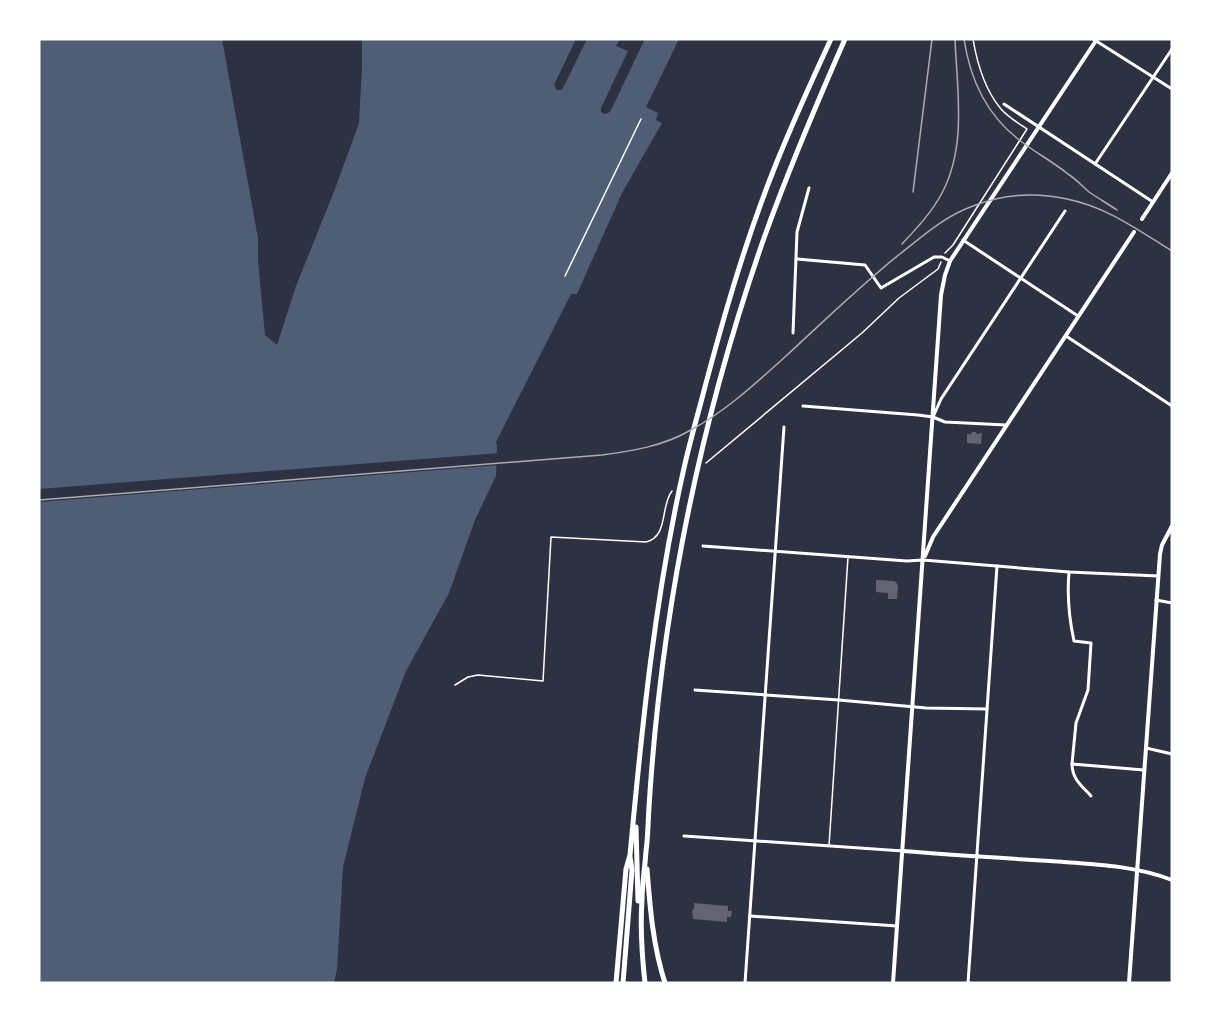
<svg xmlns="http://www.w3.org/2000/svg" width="1211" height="1022" font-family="'Alegreya Sans',sans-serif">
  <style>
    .water { fill: #4f5d75 }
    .pier { fill: #2d3142 }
    .building { fill: #626471 }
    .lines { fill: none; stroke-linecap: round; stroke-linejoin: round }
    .path { stroke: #fff; stroke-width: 1.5 }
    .service { stroke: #fff; stroke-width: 1.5 }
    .minor { stroke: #fff; stroke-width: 3 }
    .tertiary { stroke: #fff; stroke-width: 4 }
    .motorway { stroke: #fff; stroke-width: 5 }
    .rail { stroke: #abadb3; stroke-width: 1.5 }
  </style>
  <rect width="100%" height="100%" fill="#2d3142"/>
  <polygon class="water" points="39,39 222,39 258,238 258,261 265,335 277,345 296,286 335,189 359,123 362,67 362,39 679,39 646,107 658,113 656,120 662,123 622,193 577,294 571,294 496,442 497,446 496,476 475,520 449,593 406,671 365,778 343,867 337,969 334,983 39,983"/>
  <g class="pier">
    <polygon points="576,39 587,39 563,88 561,90 557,90 554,85"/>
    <polygon points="620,39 645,39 610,112 605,114 601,112 601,108 628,51 616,46"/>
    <polygon points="500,453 499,465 39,502 39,489"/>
  </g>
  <g class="building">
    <polygon points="972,432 976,432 977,434 982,433 981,444 967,443 967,434 971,434"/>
    <polygon points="876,580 893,581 896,582 898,586 897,599 888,599 888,593 876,592"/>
    <polygon points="694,903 728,906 728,911 732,911 731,917 727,917 727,922 693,919 692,910 694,909"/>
  </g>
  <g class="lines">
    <g class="path">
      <path d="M 945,253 L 953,245 L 1027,129 C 1018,123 1008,117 1001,109 C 985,90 977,63 973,39"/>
      <polyline points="565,276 641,119"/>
      <polyline points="706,463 862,333 899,298 938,269 941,262"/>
      <path d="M 455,685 L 468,677 L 478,675 L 543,681 L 551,537 L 646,542 C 669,536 660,506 672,491"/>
    </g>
    <polyline class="service" points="829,846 848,557"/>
    <g class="minor">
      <polyline points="1093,39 1172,89"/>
      <polyline points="1004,104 1153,202"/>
      <polyline points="1095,164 1172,49"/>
      <polyline points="963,240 1078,316"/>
      <polyline points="797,259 865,265 881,288 934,257 942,257 950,261"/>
      <polyline points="793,333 797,232 809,188"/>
      <polyline points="1066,336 1172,406"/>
      <polyline points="803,406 918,415 933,417 945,422 1006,425"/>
      <polyline points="933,417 941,399 1065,211"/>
      <polyline points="703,546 907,561 923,560 1069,572 1158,576"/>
      <path d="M 1069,572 C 1067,595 1069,618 1074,641 L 1091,643 L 1088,690 L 1076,723 L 1072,764 L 1144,770"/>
      <polyline points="1156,600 1172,603"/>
      <polyline points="695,690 839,700 926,708 987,709"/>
      <polyline points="1146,748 1172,754"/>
      <path d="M 1072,764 C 1072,779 1082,786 1091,796"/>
      <polyline points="684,836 903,851"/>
      <polyline points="750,916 897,926"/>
      <polyline points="745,983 784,427"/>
      <polyline points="968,983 997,566"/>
    </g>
    <g class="tertiary">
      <polyline points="1142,219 1172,173"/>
      <polyline points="925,556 933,537 1134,232"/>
      <path d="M 903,851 C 952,855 1001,858 1050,861 C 1090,864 1134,865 1172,880"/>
      <polyline points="893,983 941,295 945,275 950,261 1097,39"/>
      <polyline points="1129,983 1160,554 1162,545 1172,526"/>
    </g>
    <g class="motorway">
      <polyline points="636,827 638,901"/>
      <path d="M 647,869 C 650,908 653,946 665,983"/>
      <path d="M 616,983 L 626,869 L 630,855 C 642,726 655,596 684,468 C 689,446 695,424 701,402 C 722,322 745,241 776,164 C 793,122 812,80 831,39"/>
      <polyline points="623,983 632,870 630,857"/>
      <path d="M 645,983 C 642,956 640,928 642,900 C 642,884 645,868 646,851 C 648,837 648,822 649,807 C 661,614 700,421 764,238 C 788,171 816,105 845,39"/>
    </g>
    <g class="rail">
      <path d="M 964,39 C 970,79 986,114 1018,139 C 1034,152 1052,161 1068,174 C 1076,179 1082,186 1089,192 C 1098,198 1108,204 1117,210"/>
      <polyline points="913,192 932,39"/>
      <path d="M 902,244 C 917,228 932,212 942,193 C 967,146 957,90 955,39"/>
      <path d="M 39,500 L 602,455 C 632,451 663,446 689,431 C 725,412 756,383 786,356 C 824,321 861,285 901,253 C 924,235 945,216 973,206 C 1003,194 1035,192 1067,199 C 1107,207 1138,230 1172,251"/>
    </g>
  </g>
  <rect width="1211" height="1022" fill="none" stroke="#ffffff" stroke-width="81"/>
</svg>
